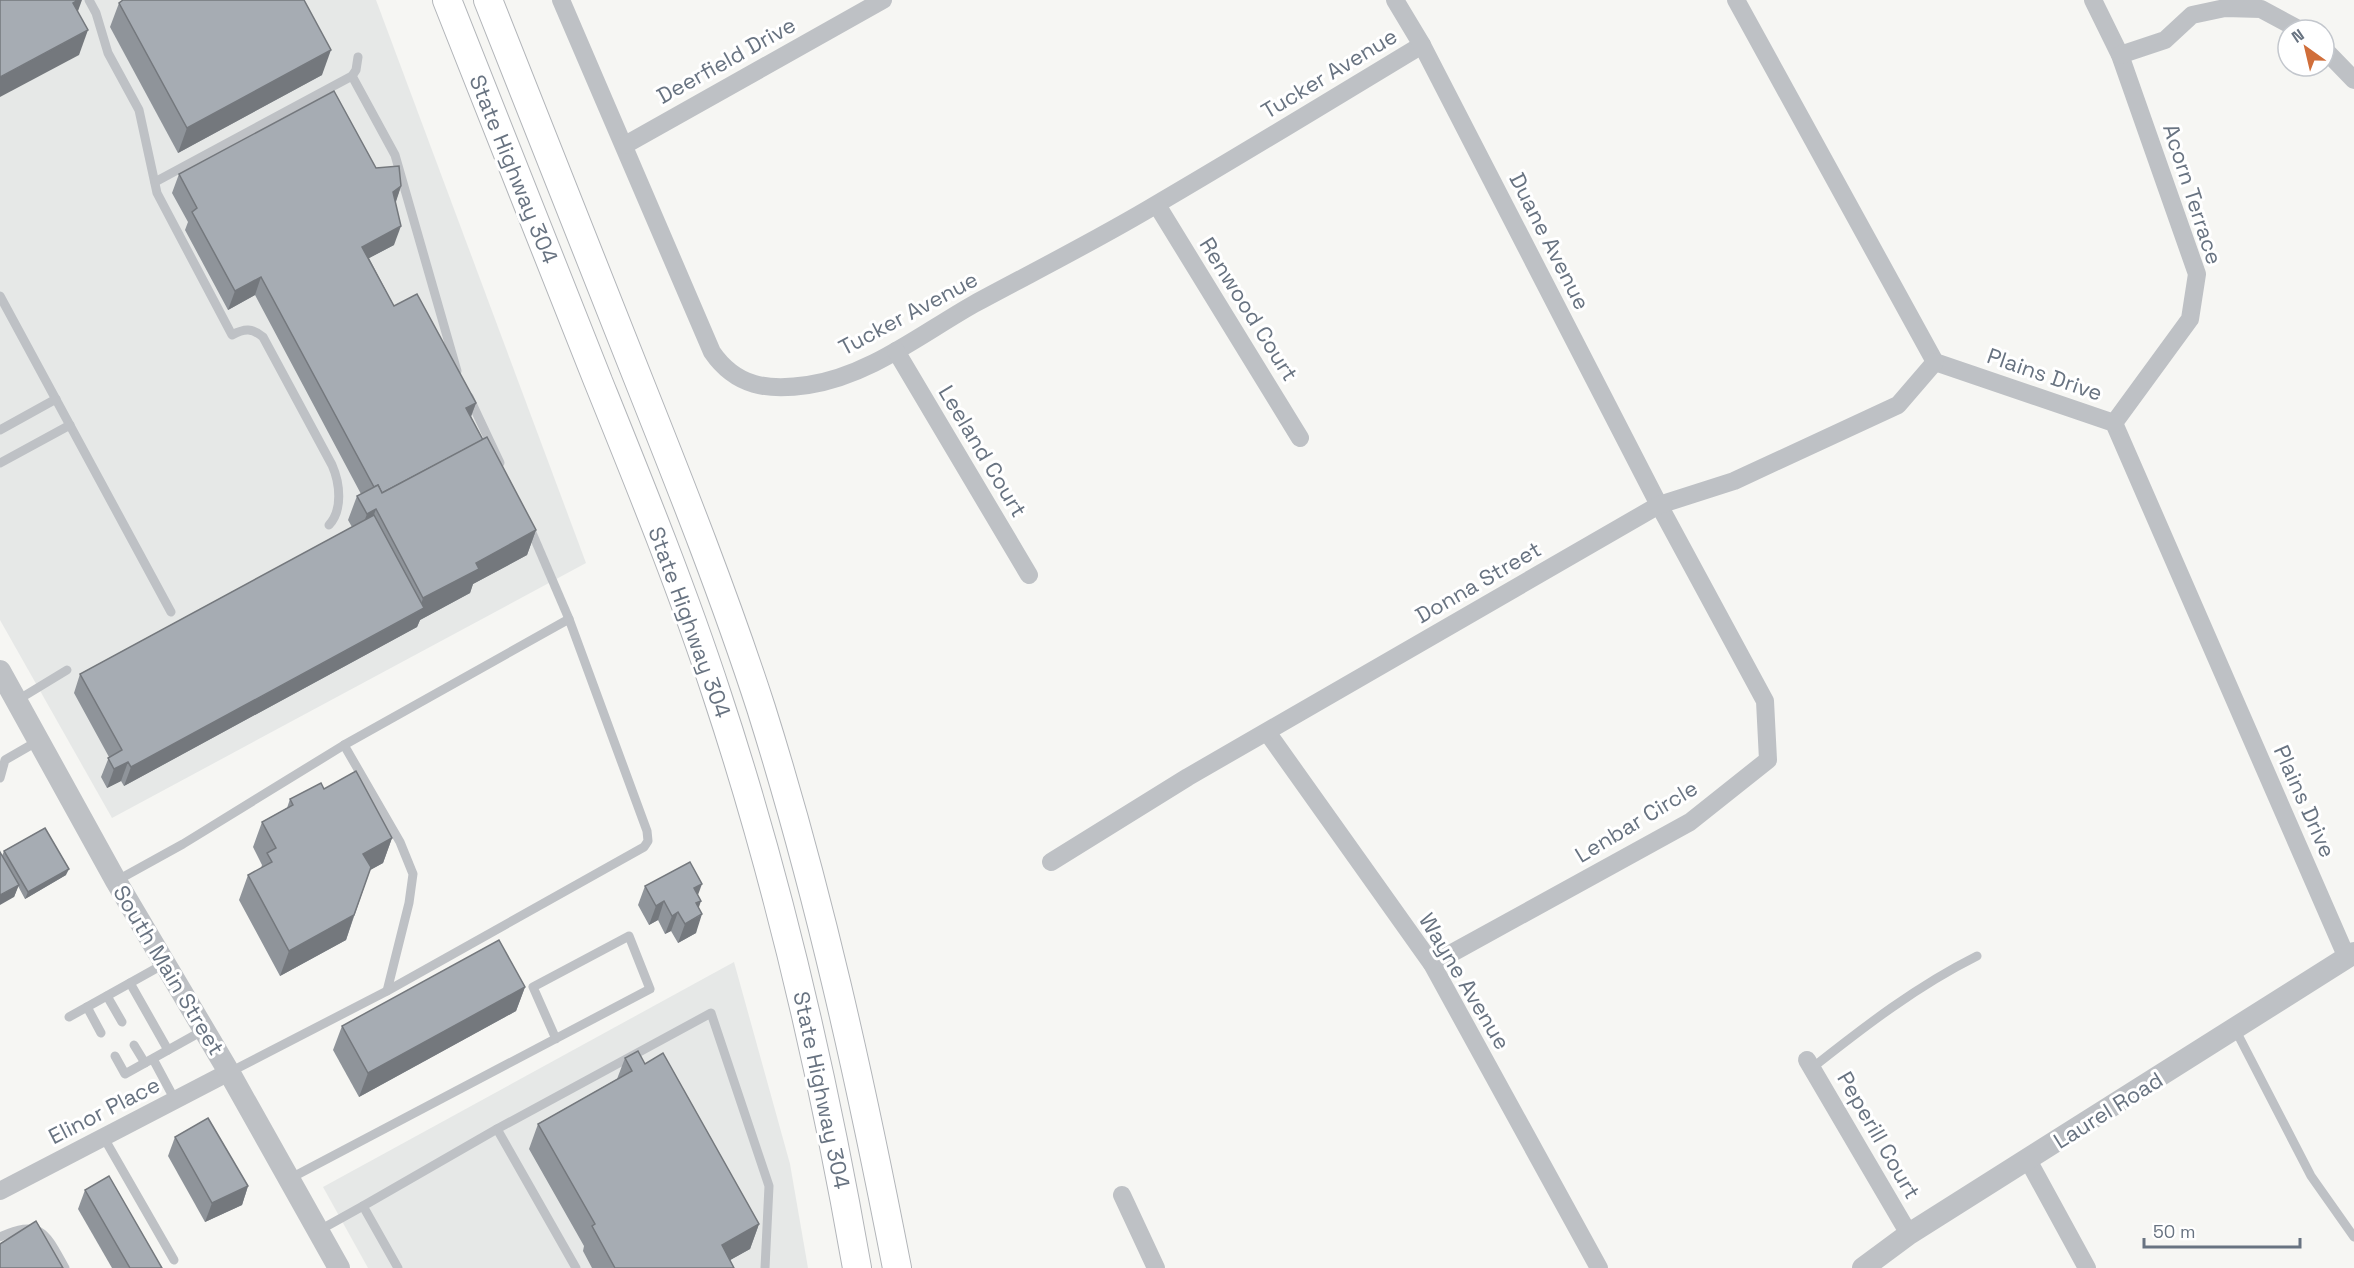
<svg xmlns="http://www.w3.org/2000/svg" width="2354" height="1268" font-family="'Space Grotesk',sans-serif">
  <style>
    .built { fill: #e6e8e7 }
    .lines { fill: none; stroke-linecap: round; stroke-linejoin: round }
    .primary-casing { stroke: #b2b5b9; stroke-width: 30 }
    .service { stroke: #bec1c5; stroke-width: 9 }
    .minor { stroke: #bec1c5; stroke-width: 18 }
    .tertiary { stroke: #bec1c5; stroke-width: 22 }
    .primary { stroke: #fff; stroke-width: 28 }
    .wall { fill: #8f949a }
    .shaded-wall { fill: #74787d }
    .building { fill: #a6acb3; stroke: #74787d; stroke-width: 1.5 }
    .labels { text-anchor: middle; stroke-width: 6; stroke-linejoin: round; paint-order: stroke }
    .street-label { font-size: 22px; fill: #687381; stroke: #fff }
  </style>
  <rect width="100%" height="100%" fill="#f6f6f3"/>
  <g class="built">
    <polygon points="0,0 376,0 586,563 112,818 0,620"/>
    <polygon points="734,962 790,1164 808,1268 368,1268 323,1187"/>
  </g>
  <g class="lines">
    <g class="primary-casing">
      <g id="primary">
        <path d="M 447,0 C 498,127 548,254 598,381 C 640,485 682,588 717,695 C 779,882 823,1074 857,1268"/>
        <path d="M 488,0 C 538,127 588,254 639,381 C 682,489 725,597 761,708 C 819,892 860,1078 897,1268"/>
      </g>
    </g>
    <g class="service">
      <path d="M 89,0 L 96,13 L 108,53 L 139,110 L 157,193 L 232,335 C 245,328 252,328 263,337 L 332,465 C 340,483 343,510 329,525"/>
      <polyline points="352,76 395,155 457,371"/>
      <polyline points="155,182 352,76 356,70 358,57"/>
      <polyline points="0,296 171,612"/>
      <polyline points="469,397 500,463"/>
      <polyline points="0,430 56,399"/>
      <polyline points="0,463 70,425"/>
      <polyline points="530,528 569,619"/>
      <polyline points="16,701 67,670"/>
      <polyline points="344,745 400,842 413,874 409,903 387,991"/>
      <polyline points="0,778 5,760 38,741"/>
      <polyline points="116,881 183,844 344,745 569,619 647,831 648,841 644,847 387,991 230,1072"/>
      <polyline points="130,983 168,1050"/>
      <polyline points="107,996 122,1022"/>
      <polyline points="69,1017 87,1007"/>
      <polyline points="2235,1029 2311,1176 2354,1237"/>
      <polyline points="101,1033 87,1007 164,964"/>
      <polyline points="134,1045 145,1063"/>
      <polyline points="115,1056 125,1074 204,1030"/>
      <polyline points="153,1059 175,1100"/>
      <path d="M 1812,1068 C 1865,1026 1917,986 1977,956"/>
      <polyline points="497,1129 711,1013 769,1186 765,1268"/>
      <polyline points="104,1138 174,1260"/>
      <polyline points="289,1179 650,989 629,936 533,987 556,1039"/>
      <polyline points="318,1231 363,1206"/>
      <path d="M 0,1237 C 41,1218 46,1234 65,1268"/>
      <polyline points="398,1268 363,1206 497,1129 576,1268"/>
    </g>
    <g class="minor">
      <path d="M 561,0 L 712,352 C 736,387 768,391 808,385 C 869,376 921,334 974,304 C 1035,271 1097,240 1157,204 C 1246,152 1334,98 1422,45"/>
      <polyline points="1395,0 1422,45 1659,505 1765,701 1768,760 1690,822 1432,964"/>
      <polyline points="1736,0 1935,362 2114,423 2347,958"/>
      <polyline points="2093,0 2120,55 2197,274 2190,319 2114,423"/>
      <polyline points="2324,49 2354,80"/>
      <polyline points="2120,55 2165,40 2192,15 2225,8 2261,9 2300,30"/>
      <polyline points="625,145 883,0"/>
      <polyline points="1157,205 1300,438"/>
      <polyline points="896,351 1029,575"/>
      <polyline points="1267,732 1432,964 1599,1268"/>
      <polyline points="1051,862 1188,777 1659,505 1734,481 1898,405 1935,362"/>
      <polyline points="1807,1060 1909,1234"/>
      <polyline points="2028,1160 2087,1268"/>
      <polyline points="0,1191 229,1072"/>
      <polyline points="1122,1195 1156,1268"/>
    </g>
    <g class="tertiary">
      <polyline points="0,671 116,881 229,1072 339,1268"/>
      <polyline points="1863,1268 1909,1234 2354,953"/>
    </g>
    <use href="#primary" class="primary"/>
  </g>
  <g class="wall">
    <polygon points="119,3 322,75 178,153 110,27"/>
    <polygon points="376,168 401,186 395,203 394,245 369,258 394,306 476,403 471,417 483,440 536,530 527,555 473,584 470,593 420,620 417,627 124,786 121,781 107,788 101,777 109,757 74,693 80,674 352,527 348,520 357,496 361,494 255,295 228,310 185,230 188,222 172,193 179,174"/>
    <polygon points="324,789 392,838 383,863 370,870 346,940 280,976 239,900 248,875 261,868 262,865 253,847 262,822 287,808 290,799"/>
    <polygon points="4,851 66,875 25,899 18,886 14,897 2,856"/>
    <polygon points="645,886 699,908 696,933 678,943 671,931 665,934 658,920 649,925 638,905"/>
    <polygon points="525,987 516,1011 359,1097 333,1050 342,1026"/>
    <polygon points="625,1058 645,1064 759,1224 750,1249 730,1260 734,1268 592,1268 583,1251 584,1246 529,1149 538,1124 617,1079"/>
    <polygon points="175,1137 248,1186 242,1205 205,1222 168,1156"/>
    <polygon points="85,1190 162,1268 112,1268 78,1209"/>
  </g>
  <g class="shaded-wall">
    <polygon points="78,0 82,0 74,22 73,3"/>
    <polygon points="88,30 79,55 0,97 0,77"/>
    <polygon points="331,50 322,75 178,153 187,128"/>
    <polygon points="401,186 395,205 393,192"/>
    <polygon points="401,226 394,245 356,265 362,247"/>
    <polygon points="261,277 255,295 228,310 235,291"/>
    <polygon points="476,403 469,421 466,408"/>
    <polygon points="376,509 367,534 358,538 367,514"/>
    <polygon points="536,530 527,555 473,584 470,593 420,620 417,627 124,786 131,767 419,611 423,598 476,563"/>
    <polygon points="128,762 121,781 107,788 114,769"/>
    <polygon points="392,838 383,863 354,879 363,854"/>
    <polygon points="69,869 66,875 25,899 28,892"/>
    <polygon points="702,884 695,903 694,888"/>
    <polygon points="19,885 14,897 0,905 0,895"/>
    <polygon points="664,901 658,920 649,925 656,906"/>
    <polygon points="701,901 695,919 702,914 696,933 678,943 685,924 696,903"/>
    <polygon points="678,912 671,931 665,934 672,916"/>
    <polygon points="354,915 346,940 280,976 289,951"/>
    <polygon points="525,987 516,1011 359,1097 368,1073"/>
    <polygon points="248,1186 242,1205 205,1222 212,1203"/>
    <polygon points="759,1224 750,1249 716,1268 722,1245"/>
  </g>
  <g class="building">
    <polygon points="0,0 78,0 73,3 88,30 0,77"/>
    <polygon points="123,0 304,0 331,50 187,128 119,3"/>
    <polygon points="334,91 376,168 399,166 401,186 393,192 401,226 362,247 394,306 417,294 476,403 466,408 483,440 382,493 378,485 374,487 261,277 235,291 192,212 197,208 179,174"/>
    <polygon points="487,437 536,530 476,563 479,569 423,598 376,509 367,514 357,496 378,485 382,493"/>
    <polygon points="374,515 424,608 131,767 128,762 114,769 108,758 122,750 80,674"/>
    <polygon points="356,771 392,838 363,854 371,867 354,915 289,951 248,875 272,862 267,853 276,848 262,822 293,805 290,799 321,783 324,789"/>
    <polygon points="45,828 69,869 28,892 4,851"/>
    <polygon points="0,852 19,885 0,895"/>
    <polygon points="690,862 702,884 694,888 701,901 696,903 702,914 685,924 678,912 672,916 664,901 656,906 645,886"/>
    <polygon points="499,940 525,987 368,1073 342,1026"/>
    <polygon points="638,1051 645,1064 663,1053 759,1224 722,1245 734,1268 615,1268 592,1226 595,1224 538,1124 632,1071 625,1058"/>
    <polygon points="208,1118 248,1186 212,1203 175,1137"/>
    <polygon points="109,1176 162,1268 130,1268 85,1190"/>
    <polygon points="36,1221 63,1268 0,1268 0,1244"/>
  </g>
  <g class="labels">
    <g class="street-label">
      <text transform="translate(726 60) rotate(-29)" y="8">Deerfield Drive</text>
      <text transform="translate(1329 73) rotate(-31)" y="8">Tucker Avenue</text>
      <text transform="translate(514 169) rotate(68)" y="8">State Highway 304</text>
      <text transform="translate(2193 194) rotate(72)" y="8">Acorn Terrace</text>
      <text transform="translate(1550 241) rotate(63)" y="8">Duane Avenue</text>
      <text transform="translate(1249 309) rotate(58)" y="8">Renwood Court</text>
      <text transform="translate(908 313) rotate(-28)" y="8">Tucker Avenue</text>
      <text transform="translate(2045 374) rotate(19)" y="8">Plains Drive</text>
      <text transform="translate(983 451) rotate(59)" y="8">Leeland Court</text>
      <text transform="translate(1478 582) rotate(-30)" y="8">Donna Street</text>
      <text transform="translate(690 622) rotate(70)" y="8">State Highway 304</text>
      <text transform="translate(2305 801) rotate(66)" y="8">Plains Drive</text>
      <text transform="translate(1636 821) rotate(-31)" y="8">Lenbar Circle</text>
      <text transform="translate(169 970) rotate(59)" y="8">South Main Street</text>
      <text transform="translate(1465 981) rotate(59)" y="8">Wayne Avenue</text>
      <text transform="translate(822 1090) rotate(78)" y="8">State Highway 304</text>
      <text transform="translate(104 1110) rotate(-27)" y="8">Elinor Place</text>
      <text transform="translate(2108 1110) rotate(-32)" y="8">Laurel Road</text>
      <text transform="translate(1879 1135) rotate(60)" y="8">Peperill Court</text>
    </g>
  </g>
  <g transform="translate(2306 48) rotate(326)"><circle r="28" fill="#ffffff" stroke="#c3c7cd" stroke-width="1.5"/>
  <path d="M0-4.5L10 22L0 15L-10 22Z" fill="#d06e3a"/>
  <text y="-9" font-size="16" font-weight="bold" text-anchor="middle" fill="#687381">N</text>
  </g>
  <path d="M2144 1238v9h156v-9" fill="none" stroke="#687381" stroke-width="3"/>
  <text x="2153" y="1238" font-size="18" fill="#687381" stroke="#ffffff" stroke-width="4.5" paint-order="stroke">50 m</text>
</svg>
